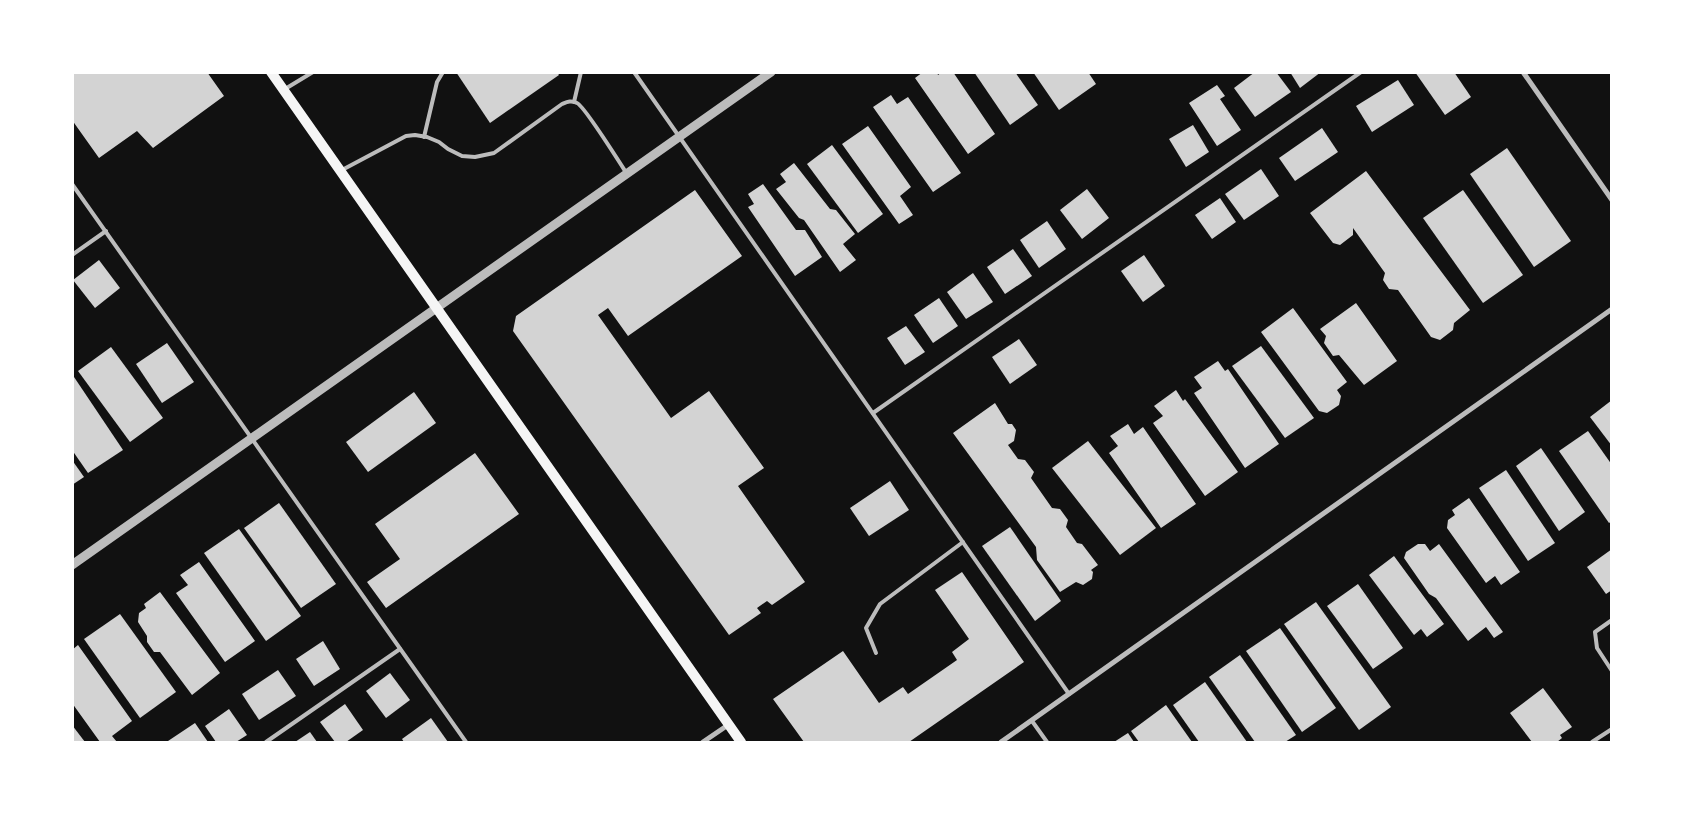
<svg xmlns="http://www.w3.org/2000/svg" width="1684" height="815" font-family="Signika,sans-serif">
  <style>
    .building { fill: #d3d3d3 }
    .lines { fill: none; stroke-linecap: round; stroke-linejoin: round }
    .service { stroke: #bcbcbc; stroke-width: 4 }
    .minor { stroke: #bcbcbc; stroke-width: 5 }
    .tertiary { stroke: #bcbcbc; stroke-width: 9 }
    .secondary { stroke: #f5f5f5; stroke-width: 10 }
  </style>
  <rect width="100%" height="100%" fill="#111"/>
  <g class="building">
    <polygon points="72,72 207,72 224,96 153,148 137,131 99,158 72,120"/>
    <polygon points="456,72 557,72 559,75 490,123"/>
    <polygon points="923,72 937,72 938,75 942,72 953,72 995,134 968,154 915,78"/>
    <polygon points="974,72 1015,72 1038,105 1010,125"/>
    <polygon points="1033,72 1088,72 1096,84 1059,110"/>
    <polygon points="1255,72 1276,72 1291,92 1255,117 1234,88"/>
    <polygon points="1290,72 1321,72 1300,88"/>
    <polygon points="1415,72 1454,72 1471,97 1445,115"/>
    <polygon points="1398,80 1414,105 1372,132 1356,106"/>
    <polygon points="1217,85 1225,96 1220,99 1241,130 1217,146 1189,103"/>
    <polygon points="891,95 897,104 908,97 961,173 933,192 873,107"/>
    <polygon points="1193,125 1209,152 1186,167 1169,139"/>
    <polygon points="868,126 911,187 900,196 913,215 899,224 842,144"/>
    <polygon points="1322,128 1338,152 1295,181 1279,158"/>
    <polygon points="832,145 883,214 858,233 807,164"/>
    <polygon points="1507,148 1571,241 1534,267 1470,174"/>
    <polygon points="794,163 830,209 836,210 855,234 843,244 856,260 840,272 804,220 799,218 776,189 786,182 780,174"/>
    <polygon points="1261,169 1279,196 1244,220 1225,194"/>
    <polygon points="1366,171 1470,310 1454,323 1453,330 1440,340 1431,337 1398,290 1389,289 1383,280 1385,273 1353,228 1353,235 1340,245 1333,243 1310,213"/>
    <polygon points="763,184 796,230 805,230 822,257 795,276 748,207 754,204 748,194"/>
    <polygon points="1087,189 1109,218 1082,239 1060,210"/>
    <polygon points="695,190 742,256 628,336 608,308 598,315 671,418 709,391 764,468 738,486 805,582 772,605 767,601 757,608 761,613 729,635 513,331 516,316"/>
    <polygon points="1463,190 1523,275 1483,303 1423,218"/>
    <polygon points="1220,198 1236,222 1212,239 1195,215"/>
    <polygon points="1047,221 1066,249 1039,268 1020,240"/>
    <polygon points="1013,249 1032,276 1005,294 987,267"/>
    <polygon points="1144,255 1165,286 1143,302 1121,271"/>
    <polygon points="99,260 120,288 95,308 73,280"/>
    <polygon points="973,273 993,302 966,319 947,292"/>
    <polygon points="939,298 958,326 933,343 914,315"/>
    <polygon points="1356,303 1397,361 1364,385 1339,355 1333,356 1324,343 1326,336 1320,329"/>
    <polygon points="1293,308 1347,382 1337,390 1341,396 1339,405 1327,413 1319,411 1261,332"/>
    <polygon points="906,326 925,352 905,365 887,338"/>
    <polygon points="1019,339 1037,365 1010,384 992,357"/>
    <polygon points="167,343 194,382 162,403 136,364"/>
    <polygon points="1261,346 1314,418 1285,438 1232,366"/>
    <polygon points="111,347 163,418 130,442 78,371"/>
    <polygon points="1218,361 1225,371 1228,369 1279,444 1245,468 1194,393 1202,388 1194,377"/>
    <polygon points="72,374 123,450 88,473 72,450"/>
    <polygon points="1176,390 1183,401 1185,399 1238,472 1205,496 1153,423 1163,416 1154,406"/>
    <polygon points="414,392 436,423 368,472 346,442"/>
    <polygon points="1612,400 1612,446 1590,417"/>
    <polygon points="995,403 1008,424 1012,424 1016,430 1014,441 1008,445 1018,459 1025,460 1034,472 1031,478 1052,508 1060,509 1068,520 1066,527 1077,543 1082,544 1098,565 1091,570 1093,572 1092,579 1083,585 1076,582 1060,592 1037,560 1036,547 953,433"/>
    <polygon points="1128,424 1134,434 1143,427 1196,504 1161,528 1109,453 1118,446 1110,436"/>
    <polygon points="1588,431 1612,465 1612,521 1609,523 1559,451"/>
    <polygon points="1088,441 1156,528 1120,555 1052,468"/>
    <polygon points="1541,448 1585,512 1559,531 1516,466"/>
    <polygon points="475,453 519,514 386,608 367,582 400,559 375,524"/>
    <polygon points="72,460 84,477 72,485"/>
    <polygon points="1506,470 1555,543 1528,561 1479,488"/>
    <polygon points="890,481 909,510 869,536 850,508"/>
    <polygon points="1469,498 1520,572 1501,585 1495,576 1486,583 1447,528 1448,520 1455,515 1452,510"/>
    <polygon points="279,503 336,584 301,608 244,528"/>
    <polygon points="1010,527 1061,601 1035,621 982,546"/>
    <polygon points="239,529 301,616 266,641 204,553"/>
    <polygon points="1418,544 1425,544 1430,551 1439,544 1503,632 1494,638 1486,627 1468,641 1436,598 1429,594 1404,558 1406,552"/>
    <polygon points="1612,549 1612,590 1606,594 1587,567"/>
    <polygon points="1394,556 1444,624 1427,637 1421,629 1414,635 1369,575"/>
    <polygon points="199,562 255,641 225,662 176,593 188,585 180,575"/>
    <polygon points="962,572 1024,662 909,742 804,742 773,699 843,651 879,703 903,687 908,694 957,660 952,652 969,639 935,590"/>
    <polygon points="1358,584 1403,648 1373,669 1327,606"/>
    <polygon points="160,592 220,673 192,695 160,652 154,652 147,642 147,636 138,622 139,613 146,608 144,604"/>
    <polygon points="1316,602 1391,707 1359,730 1284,624"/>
    <polygon points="120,614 176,692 140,718 84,639"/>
    <polygon points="1280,628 1336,708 1302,732 1246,651"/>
    <polygon points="323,641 340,669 314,686 296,659"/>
    <polygon points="78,645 132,721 112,736 117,742 100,742 72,703 72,650"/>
    <polygon points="1240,655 1296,735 1285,742 1255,742 1209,677"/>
    <polygon points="278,670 296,696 259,720 242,694"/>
    <polygon points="390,673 410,700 386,718 366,691"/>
    <polygon points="1205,682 1247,742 1199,742 1173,705"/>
    <polygon points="1543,688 1572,727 1560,735 1562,738 1557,742 1532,742 1510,713"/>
    <polygon points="345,704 363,730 346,742 335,742 320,722"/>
    <polygon points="1166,705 1192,742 1139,742 1131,731"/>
    <polygon points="229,709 247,735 236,742 216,742 205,726"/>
    <polygon points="431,718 448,742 404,742 402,739"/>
    <polygon points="195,723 208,742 170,742 168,741"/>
    <polygon points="72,725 85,742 72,742"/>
    <polygon points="310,732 317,742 295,742"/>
    <polygon points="1128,733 1134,742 1114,742"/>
  </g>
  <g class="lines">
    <g class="service">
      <polyline points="634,72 1069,694"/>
      <polyline points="285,89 313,72"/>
      <polyline points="574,102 581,72"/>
      <polyline points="424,137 437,82 443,72"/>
      <path d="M 342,170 L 406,136 L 415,135 L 427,137 L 439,142 L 448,149 L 462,156 L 475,157 L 494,153 L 562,104 C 567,102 571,100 577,103 C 584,106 620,163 627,174"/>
      <polyline points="72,184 466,742"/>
      <polyline points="72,255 106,231"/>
      <polyline points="873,413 1361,72"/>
      <polyline points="1612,620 1595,632 1597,648 1612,671"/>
      <polyline points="876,653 866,628 880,604 963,542"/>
      <polyline points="1032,721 1047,742"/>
      <polyline points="266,742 400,649"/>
      <polyline points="1592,742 1612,729"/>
    </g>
    <g class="minor">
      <polyline points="1523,72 1612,200"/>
      <polyline points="703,742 728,725"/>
      <polyline points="1001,742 1612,309"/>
    </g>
    <polyline class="tertiary" points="72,565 771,72"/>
    <polyline class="secondary" points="271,72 741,742"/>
  </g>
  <rect width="1684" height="815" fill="none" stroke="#ffffff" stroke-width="148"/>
</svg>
